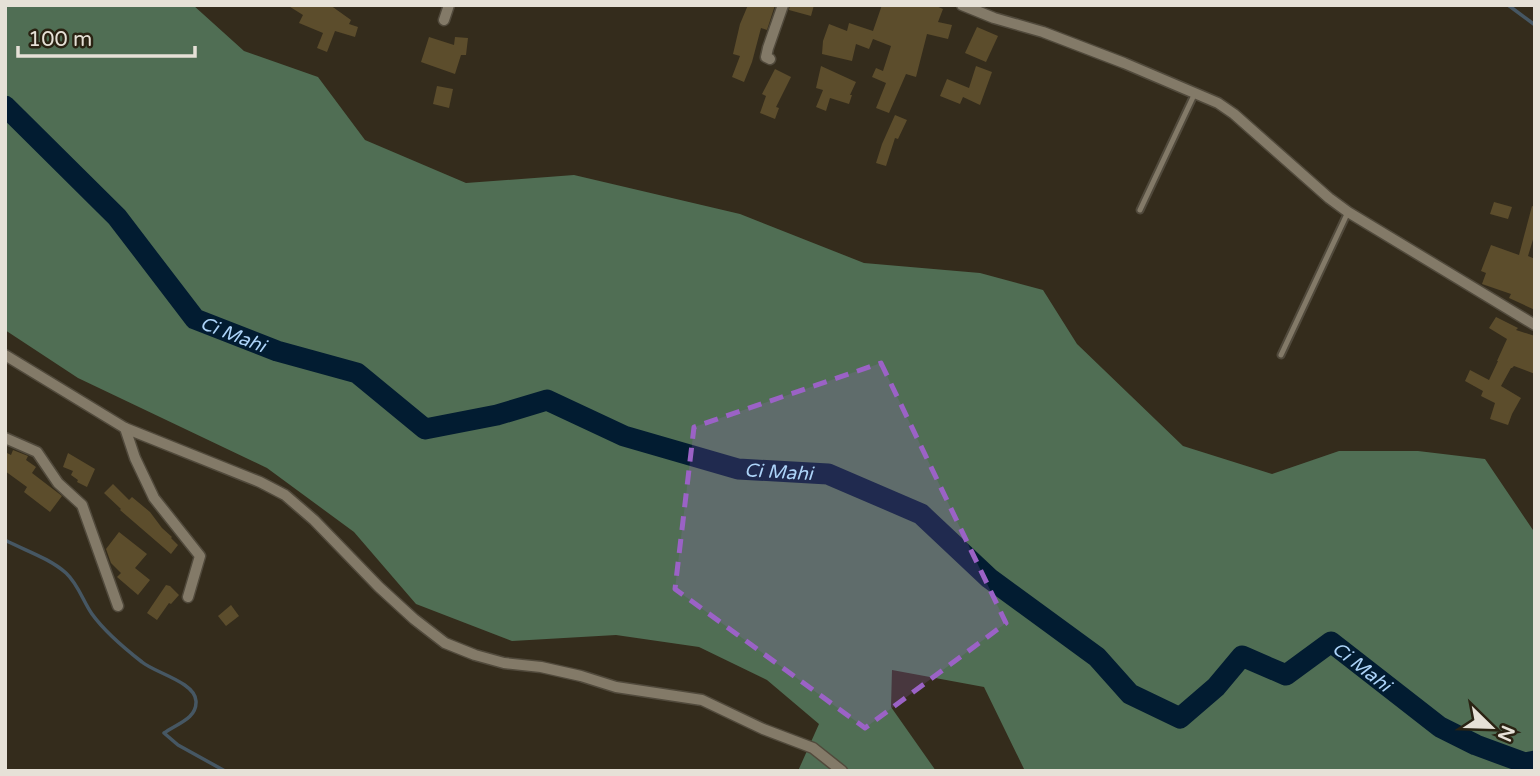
<svg xmlns="http://www.w3.org/2000/svg" width="1540" height="776" font-family="'Varela Round',sans-serif">
  <style>
    .forest { fill: #506e54 }
    .lines { fill: none; stroke-linecap: round; stroke-linejoin: round }
    .stream { stroke: #465763; stroke-width: 3.5 }
    .river { stroke: #021c31; stroke-width: 21 }
    .building { fill: #5c4d2c }
    .lane-casing { stroke: #514a3c; stroke-width: 9 }
    .street-casing { stroke: #514a3c; stroke-width: 13 }
    .lane { stroke: #837a68; stroke-width: 5 }
    .street { stroke: #837a68; stroke-width: 10 }
    .marked { fill: #9b62c6; fill-opacity: 0.2; stroke: #9b62c6; stroke-width: 5; stroke-dasharray: 14 9; stroke-linejoin: round }
    .labels { text-anchor: middle; stroke-width: 5; stroke-linejoin: round; paint-order: stroke }
    .water-label { font-size: 19px; font-style: italic; fill: #acd3f8; stroke: #2a2313 }
  </style>
  <rect width="100%" height="100%" fill="#342c1c"/>
  <polygon class="forest" points="5,5 193,5 244,51 318,77 365,140 466,183 574,175 740,214 864,263 980,273 1043,290 1077,344 1183,446 1272,474 1339,451 1418,451 1485,459 1535,533 1535,771 1025,771 984,687 892,670 891,707 936,771 798,771 819,724 767,680 699,647 616,635 512,641 416,604 354,532 267,468 78,378 5,330"/>
  <g class="lines">
    <g class="stream">
      <polyline points="1508,5 1535,25"/>
      <path d="M 5,540 C 26,551 49,558 66,573 C 78,584 83,601 92,614 C 105,632 124,648 142,662 C 155,673 195,682 196,701 C 197,719 176,724 164,733 L 178,745 L 225,771"/>
    </g>
    <path class="river" id="s1" d="M 5,106 L 117,217 L 195,319 L 277,351 L 357,373 L 425,429 L 497,415 L 547,400 L 624,436 L 738,469 L 828,474 L 921,514 L 989,578 L 1097,657 L 1130,694 L 1180,718 L 1216,687 L 1242,656 L 1286,675 L 1331,642 L 1440,727 L 1476,745 L 1525,763 L 1535,761"/>
  </g>
  <g class="building">
    <polygon points="287,5 330,5 351,20 349,24 358,27 355,37 335,31 327,52 317,48 323,33 299,23 303,15"/>
    <polygon points="748,5 775,5 767,30 761,28 752,62 744,82 732,77 740,56 733,54 740,24"/>
    <polygon points="790,5 814,5 811,16 789,10"/>
    <polygon points="882,5 934,5 943,9 938,22 952,25 948,39 927,34 916,77 906,74 889,113 876,108 886,83 872,77 876,68 883,71 891,46 873,39 869,49 856,44 852,61 822,54 823,41 829,24 847,31 849,23 873,31"/>
    <polygon points="977,27 998,36 986,62 965,53"/>
    <polygon points="429,37 454,45 455,37 468,38 466,55 461,55 455,74 421,62"/>
    <polygon points="821,66 856,82 850,95 852,95 849,104 830,98 826,111 816,107 823,90 816,88"/>
    <polygon points="976,66 992,72 980,105 963,97 960,104 940,96 947,79 969,88"/>
    <polygon points="775,69 791,77 776,107 779,108 775,119 760,113 766,96 762,94"/>
    <polygon points="437,86 453,89 449,108 433,104"/>
    <polygon points="895,115 907,120 898,139 895,138 886,166 876,163 882,144"/>
    <polygon points="1494,202 1512,207 1508,219 1490,214"/>
    <polygon points="1532,206 1535,207 1535,233 1528,256 1535,259 1535,310 1509,298 1511,294 1482,284 1486,273 1481,271 1491,245 1519,255"/>
    <polygon points="1496,317 1518,328 1516,330 1535,336 1535,374 1514,366 1512,368 1511,368 1501,386 1521,398 1512,414 1508,425 1490,419 1495,403 1481,396 1483,391 1465,381 1470,370 1489,380 1498,361 1497,361 1507,339 1489,328"/>
    <polygon points="13,450 28,456 26,460 36,467 32,473 62,496 50,512 24,492 27,487 5,471 5,452 11,455"/>
    <polygon points="68,453 95,469 87,487 77,482 78,480 71,475 73,471 63,467"/>
    <polygon points="113,484 129,500 132,497 150,512 162,528 172,537 171,538 178,545 171,554 120,510 121,509 104,493"/>
    <polygon points="119,532 147,554 135,568 150,580 138,595 117,577 121,573 111,563 106,549"/>
    <polygon points="166,585 170,586 179,595 171,604 169,603 157,620 147,613"/>
    <polygon points="231,605 239,616 226,626 218,616"/>
  </g>
  <g class="lines">
    <g class="lane-casing">
      <g id="lane">
        <polyline points="1140,210 1195,93"/>
        <polyline points="1281,355 1348,212"/>
      </g>
    </g>
    <g class="street-casing">
      <g id="street">
        <polyline points="962,5 994,18 1043,32 1124,63 1218,103 1234,114 1329,198 1348,212 1535,325"/>
        <polyline points="444,20 449,5"/>
        <polyline points="770,59 766,57 768,48 783,5"/>
        <polyline points="5,355 125,428 260,482 285,495 314,520 379,587 414,619 445,643 475,655 504,663 541,667 581,676 616,687 702,700 763,729 813,748 842,771"/>
        <polyline points="125,428 135,458 154,498 200,556 188,597"/>
        <polyline points="5,438 37,452 58,483 82,505 118,606"/>
      </g>
    </g>
    <use href="#lane" class="lane"/>
    <use href="#street" class="street"/>
  </g>
  <path class="marked" d="M 881,363 L 1006,623 L 865,728 L 675,589 L 694,427 Z"/>
  <g class="labels">
    <g class="water-label">
      <text dy="7" stroke="none"><textPath href="#s1" startOffset="327">Ci Mahi</textPath></text>
      <text dy="7" stroke="none"><textPath href="#s1" startOffset="915">Ci Mahi</textPath></text>
      <text dy="7" stroke="none"><textPath href="#s1" startOffset="1629">Ci Mahi</textPath></text>
    </g>
  </g>
  <rect width="1540" height="776" fill="none" stroke="#e6e1d7" stroke-width="14"/>
  <g transform="translate(1491 727) rotate(113)" stroke="#2a2313" stroke-width="5" paint-order="stroke">
  <path d="M0-5L12 26L0 18L-12 26Z" fill="#e6e1d7"/>
  <text y="-10" font-size="19" font-weight="bold" text-anchor="middle" fill="#e6e1d7">N</text>
  </g>
  <path d="M18 46v10h177v-10" fill="none" stroke="#e6e1d7" stroke-width="3.5"/>
  <text x="28" y="46" font-size="21" fill="#e6e1d7" stroke="#2a2313" stroke-width="5" paint-order="stroke">100 m</text>
</svg>
